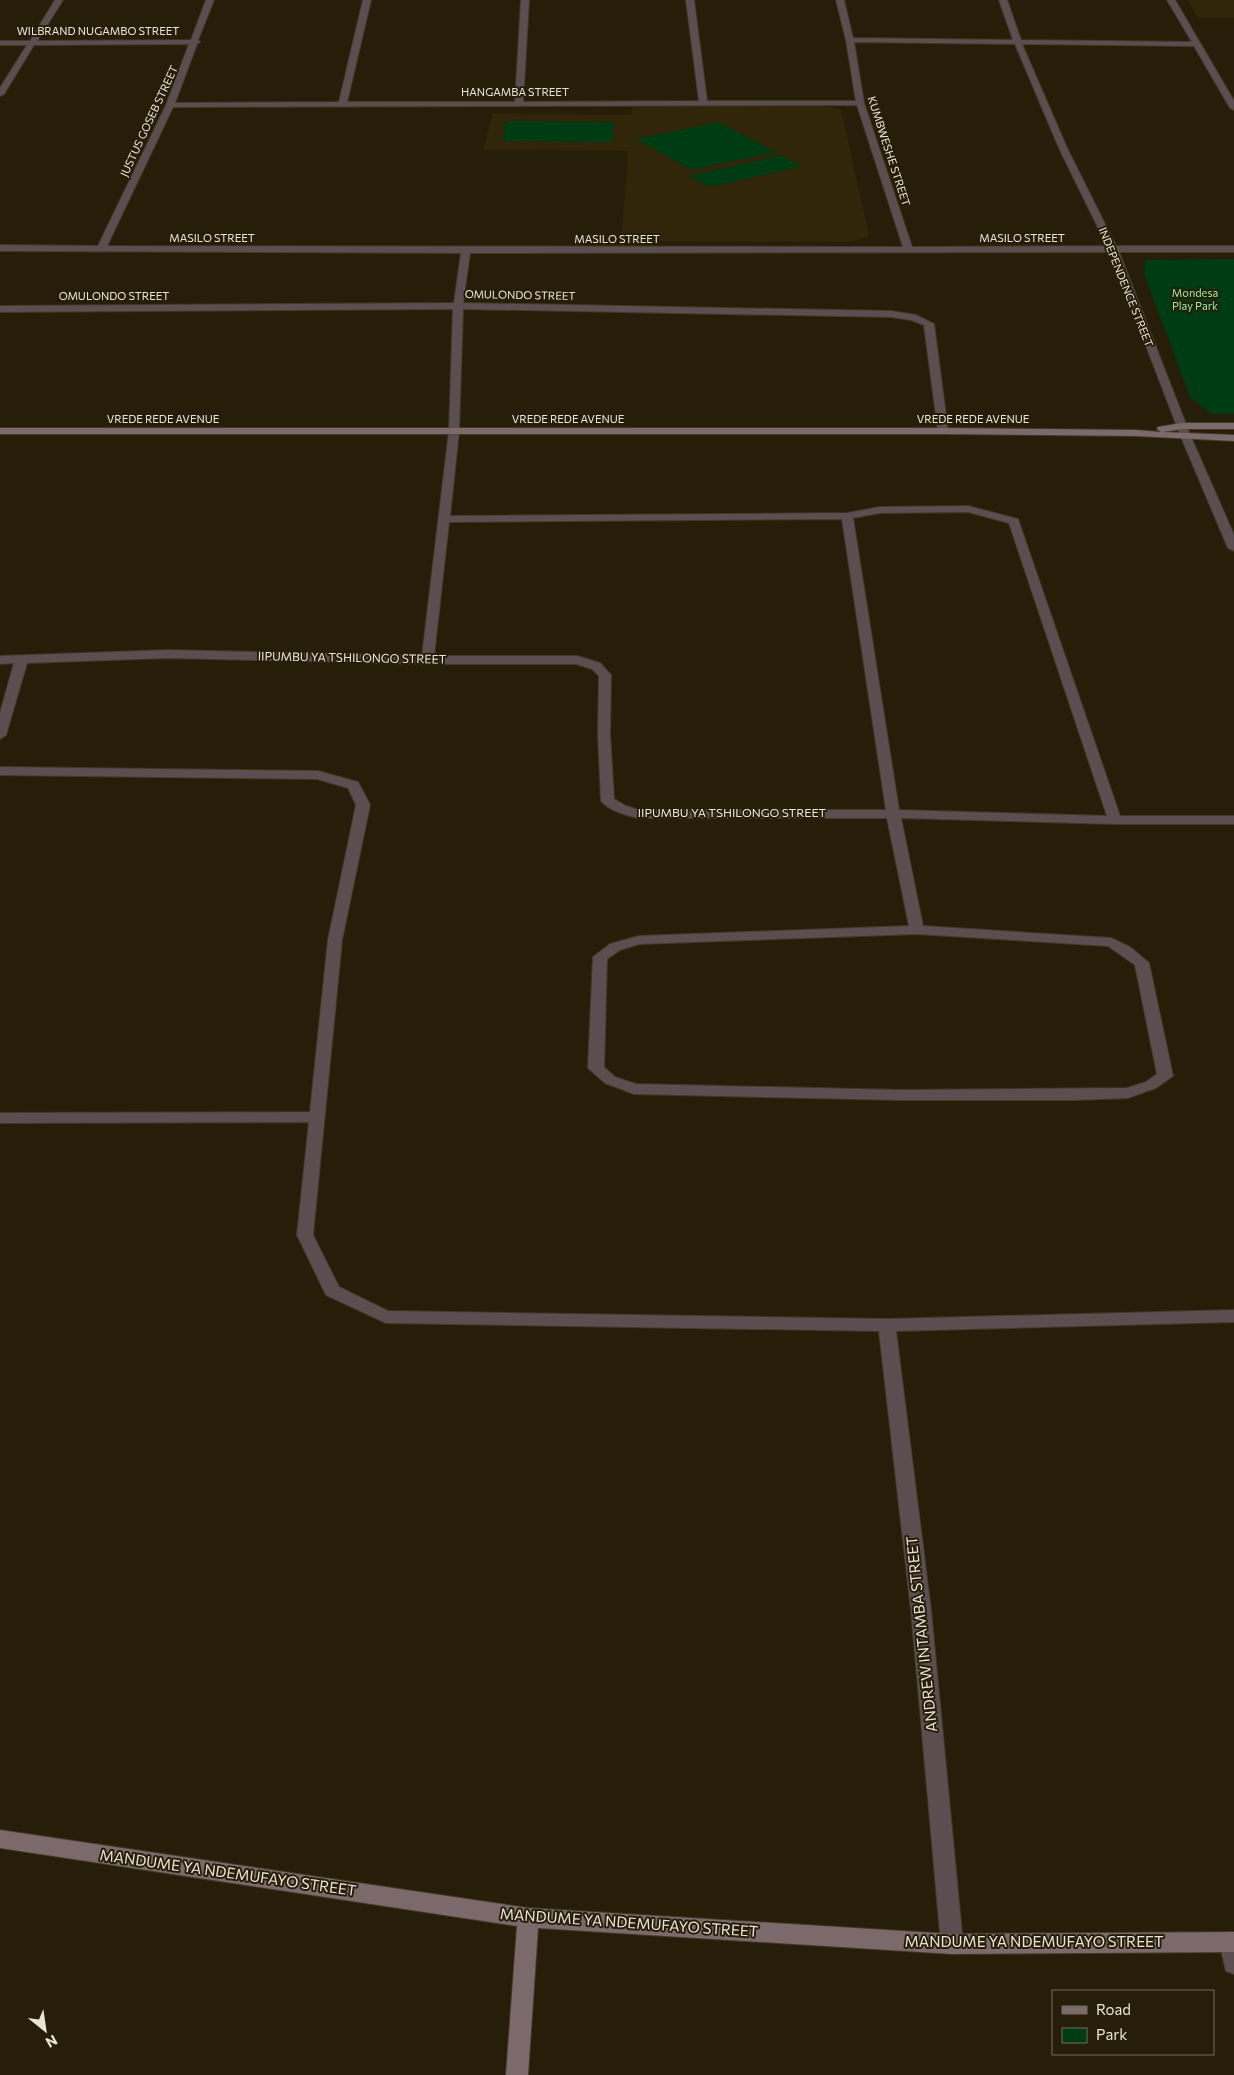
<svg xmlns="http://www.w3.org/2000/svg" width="1234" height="2075" font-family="Commissioner,sans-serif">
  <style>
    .built { fill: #31250a }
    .green { fill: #003c13 }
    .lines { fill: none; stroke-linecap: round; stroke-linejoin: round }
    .street-casing { stroke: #423a27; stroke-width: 2 }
    .secondary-casing { stroke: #423a27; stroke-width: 2 }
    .street { fill: #5a4e50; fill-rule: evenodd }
    .secondary { fill: #7b696b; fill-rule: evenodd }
    .labels { text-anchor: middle; stroke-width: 4; stroke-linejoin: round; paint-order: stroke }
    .far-street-label { font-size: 11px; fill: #eae4d8; stroke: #271e0a }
    .far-park-label { font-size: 11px; fill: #90f19f; stroke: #271e0a }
    .street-label { font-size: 12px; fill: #eae4d8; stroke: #271e0a }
    .near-street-label { font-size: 15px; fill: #eae4d8; stroke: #271e0a }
  </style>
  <rect width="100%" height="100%" fill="#271e0a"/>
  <g class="built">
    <polygon points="1188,0 1234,0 1234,18 1198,18"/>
    <polygon points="823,105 841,110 869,236 850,242 621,241 628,151 483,150 493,113 632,115 632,106"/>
  </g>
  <g class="green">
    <polygon points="506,121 614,122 612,142 502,141"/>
    <polygon points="719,122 776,152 692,170 636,139"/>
    <polygon points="781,155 803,166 710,187 689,176"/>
    <polygon points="1234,259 1234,414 1211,414 1190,397 1144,274 1145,260"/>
  </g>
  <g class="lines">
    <g class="street-casing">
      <g id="street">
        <path d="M 55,0 L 63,0 L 37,41 L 191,40 L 206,0 L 214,0 L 198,40 L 200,42 L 197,44 L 175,103 L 339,102 L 363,0 L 371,0 L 347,102 L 515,102 L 521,0 L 529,0 L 523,102 L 699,101 L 686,0 L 694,0 L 707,101 L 856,101 L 846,40 L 836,0 L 844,0 L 853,38 L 1013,40 L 999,0 L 1007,0 L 1021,40 L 1192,42 L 1167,0 L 1175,0 L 1234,101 L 1234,110 L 1230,108 L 1194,46 L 1022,44 L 1067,148 L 1116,246 L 1234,246 L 1234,252 L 1119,252 L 1191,437 L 1234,535 L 1234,551 L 1228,548 L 1181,437 L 1110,252 L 470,253 L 463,303 L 891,311 L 916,315 L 934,324 L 948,431 L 943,434 L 938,431 L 924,325 L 911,320 L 891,317 L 463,309 L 459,431 L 450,516 L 847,513 L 880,507 L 968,506 L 1018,519 L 1120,816 L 1234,816 L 1234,824 L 1115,824 L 901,818 L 923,926 L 1111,938 L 1130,947 L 1149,963 L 1173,1076 L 1156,1088 L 1128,1098 L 1075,1100 L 900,1100 L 634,1094 L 605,1083 L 588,1068 L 593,957 L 610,944 L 639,936 L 909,926 L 887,818 L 638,818 C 625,815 610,811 601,801 L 598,734 L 599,676 L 592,669 L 576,664 L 428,664 L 168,658 L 27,663 L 6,735 L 0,739 L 0,713 L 14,663 L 0,664 L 0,656 L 168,650 L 422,656 L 449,431 L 453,309 L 0,312 L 0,306 L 454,303 L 461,253 L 0,251 L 0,245 L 98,246 L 166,105 L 189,44 L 34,45 L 4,94 L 0,96 L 0,88 L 27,45 L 0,45 L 0,41 L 30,41 ZM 854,42 L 1015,44 L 1059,148 L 1107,246 L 912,247 L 864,103 ZM 857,105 L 903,247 L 107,246 L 173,107 ZM 968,512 L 1009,523 L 1107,816 L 899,810 L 853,518 L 880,513 ZM 842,519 L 886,810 L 639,810 L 626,806 L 614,799 L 610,734 L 611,675 L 600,663 L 577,656 L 434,656 L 449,522 ZM 917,934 L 1108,946 L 1135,965 L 1157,1074 L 1146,1082 L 1127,1088 L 900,1090 L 636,1084 L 615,1077 L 604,1067 L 607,959 L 620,950 L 640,944 Z"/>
        <polygon points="0,767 318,771 358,782 370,805 342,940 313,1235 339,1287 388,1311 887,1319 1234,1310 1234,1322 896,1331 931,1610 963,1944 960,1951 952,1954 944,1951 941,1944 911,1610 879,1331 386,1323 326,1295 297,1235 309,1122 0,1123 0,1113 310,1112 328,940 356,805 348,788 317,779 0,775"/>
        <polygon points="1230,1932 1234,1934 1234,1974 1226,1971 1219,1942 1222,1935"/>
      </g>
    </g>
    <g class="secondary-casing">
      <g id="secondary">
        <polygon points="1182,423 1234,423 1234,429 1182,429 1163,432 1234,435 1234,441 1136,436 943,434 0,434 0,428 943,428 1136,430 1161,432 1157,429 1158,427"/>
        <polygon points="0,1830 528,1908 952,1934 1234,1932 1234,1952 952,1954 538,1928 528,2075 506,2075 517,1926 0,1848"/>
      </g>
    </g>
    <use href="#street" class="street"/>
    <use href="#secondary" class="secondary"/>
  </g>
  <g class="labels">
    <g class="far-street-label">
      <text x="98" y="35">WILBRAND NUGAMBO STREET</text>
      <text x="515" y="96">HANGAMBA STREET</text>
      <text transform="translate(149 121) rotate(-65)" y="4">JUSTUS GOSEB STREET</text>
      <text transform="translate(889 151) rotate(72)" y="4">KUMBWESHE STREET</text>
      <text x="212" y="242">MASILO STREET</text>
      <text x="1022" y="242">MASILO STREET</text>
      <text x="617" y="243">MASILO STREET</text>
      <text transform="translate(1126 287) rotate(68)" y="4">INDEPENDENCE STREET</text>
      <text transform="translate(520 295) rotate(1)" y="4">OMULONDO STREET</text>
      <text x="114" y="300">OMULONDO STREET</text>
      <text x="163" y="423">VREDE REDE AVENUE</text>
      <text x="568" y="423">VREDE REDE AVENUE</text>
      <text x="973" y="423">VREDE REDE AVENUE</text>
    </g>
    <g class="far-park-label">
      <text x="1195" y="297">Mondesa<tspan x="1195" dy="13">Play Park</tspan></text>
    </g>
    <g class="street-label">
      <text transform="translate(352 658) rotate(1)" y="4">IIPUMBU YA TSHILONGO STREET</text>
      <text x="732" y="817">IIPUMBU YA TSHILONGO STREET</text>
    </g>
    <g class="near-street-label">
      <text transform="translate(922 1634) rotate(-96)" y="5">ANDREW INTAMBA STREET</text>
      <text transform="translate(228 1873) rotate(8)" y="5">MANDUME YA NDEMUFAYO STREET</text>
      <text transform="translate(629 1923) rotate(4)" y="5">MANDUME YA NDEMUFAYO STREET</text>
      <text x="1034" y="1947">MANDUME YA NDEMUFAYO STREET</text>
    </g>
  </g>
  <rect x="1052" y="1990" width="162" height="65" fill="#271e0a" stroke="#756d5c"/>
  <rect x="1062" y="2006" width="25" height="8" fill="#7b696b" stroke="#756d5c"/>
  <text x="1096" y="2015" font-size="15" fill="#eae4d8">Road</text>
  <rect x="1062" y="2028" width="25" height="15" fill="#003c13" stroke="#756d5c"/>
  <text x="1096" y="2040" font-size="15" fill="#eae4d8">Park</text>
  <g transform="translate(45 2030) rotate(150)" stroke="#271e0a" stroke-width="4" paint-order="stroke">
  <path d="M0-4L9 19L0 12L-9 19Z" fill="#eae4d8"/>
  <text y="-8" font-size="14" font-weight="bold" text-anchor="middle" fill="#eae4d8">N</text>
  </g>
</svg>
